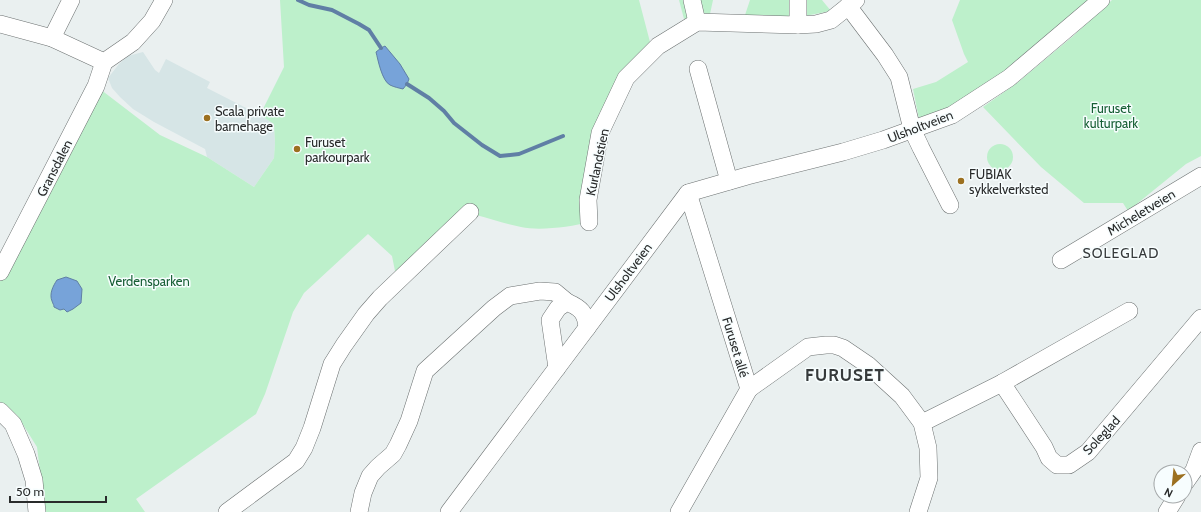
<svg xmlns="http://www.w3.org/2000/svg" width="1201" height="512" font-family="Cabin,sans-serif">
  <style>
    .built { fill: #d6e5e6 }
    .green { fill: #bdf0cb }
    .water { fill: #77a3d9; stroke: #607fa5 }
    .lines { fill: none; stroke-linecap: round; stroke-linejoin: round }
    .stream { stroke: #607fa5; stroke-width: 4 }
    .minor-casing { stroke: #6c7171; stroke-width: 18 }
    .minor { stroke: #fff; stroke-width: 17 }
    .poi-dot { fill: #9c7020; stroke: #f7fdfe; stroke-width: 1.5 }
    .labels { text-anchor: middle; stroke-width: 3; stroke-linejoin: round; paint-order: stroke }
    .park-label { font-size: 13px; fill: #175f35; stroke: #f7fdfe }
    .poi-label { font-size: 13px; fill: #292b2b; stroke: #f7fdfe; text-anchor: start }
    .street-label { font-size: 13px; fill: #292b2b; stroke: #f7fdfe }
    .neighbourhood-label { font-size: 14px; letter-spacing: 1px; fill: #363a3b; stroke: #f7fdfe }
    .district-label { font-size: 17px; font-weight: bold; letter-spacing: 1px; fill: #363a3b; stroke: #f7fdfe }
  </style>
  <rect width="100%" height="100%" fill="#eaf0f0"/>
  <polygon class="built" points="143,52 155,70 159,73 166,59 210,82 207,88 260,115 274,124 275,143 274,158 254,187 207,157 205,149 154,122 133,109 120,97 112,88 108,78 119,64 128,56"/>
  <g class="green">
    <path d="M 280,0 L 639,0 L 650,42 L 622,72 L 589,222 C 571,227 539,231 521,227 C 506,224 491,219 476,215 L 397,281 L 392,256 L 368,234 L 304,293 L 293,312 L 265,394 L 256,414 L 136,499 L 145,512 L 45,512 L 37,447 L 17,415 L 0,402 L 0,272 L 96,86 L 160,135 L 207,157 L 254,187 L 274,158 L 275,143 L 274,124 L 260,115 L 284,67 Z"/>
    <polygon points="679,0 713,0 710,14 684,19"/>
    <polygon points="750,0 822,0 831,11 794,18 745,15"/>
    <polygon points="960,0 1088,0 1005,73 949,109 919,119 913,89 936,82 968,62 964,54 952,20"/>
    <polygon points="1112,0 1201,0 1201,156 1186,164 1128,211 1123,203 1084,203 1041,167 983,107 1017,83 1072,37"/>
    <circle cx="1000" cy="157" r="13"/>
  </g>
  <g class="water">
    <path d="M 385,46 L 400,64 L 409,79 L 407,84 L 403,89 C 399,88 394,87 390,85 C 382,81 378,60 376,52 L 381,48 Z"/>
    <path d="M 66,277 L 77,281 L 82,289 L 81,303 L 73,309 L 67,312 L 64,309 L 60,310 L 54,307 C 54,305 53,304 52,301 C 49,294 53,286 57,280 Z"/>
  </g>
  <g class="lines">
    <g class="stream">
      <polyline points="298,0 309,5 332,10 359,24 369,30 381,48"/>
      <polyline points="407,84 429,98 444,111 454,123 482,145 500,156 519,154 563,136"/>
    </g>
    <g class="minor-casing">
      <g id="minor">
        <polyline points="692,0 697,22"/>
        <polyline points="848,6 885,55 899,77 912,129 921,148 950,205"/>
        <polyline points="0,24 52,38 104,62 133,42 152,21 164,0"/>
        <polyline points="798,25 798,0"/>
        <polyline points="52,38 71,0"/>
        <polyline points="698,69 729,181"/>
        <polyline points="589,222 588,200 600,133 626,78 658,46 697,22 798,25 816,24 831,20 856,0"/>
        <polyline points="1061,260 1201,176"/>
        <polyline points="0,272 96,86 104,62"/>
        <path d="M 557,368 L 550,320 L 558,308 L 567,302 C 581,308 586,313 587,328"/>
        <polyline points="1002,383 1044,447 1049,458 1057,465 1069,465 1088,452 1201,318"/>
        <polyline points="749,389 808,347 826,345 834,345 843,348 868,365 902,396 922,423 928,448 929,478 918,512"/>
        <polyline points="0,411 13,424 26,454 34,480 37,512"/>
        <polyline points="922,423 1002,383 1129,311"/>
        <polyline points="1185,483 1194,470 1201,451"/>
        <polyline points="227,512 296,461 304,448 312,428 332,364 344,345 366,314 380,298 470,212"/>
        <polyline points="359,512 363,493 370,476 378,467 393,454 398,445 409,421 425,371 494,308 510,296 540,291 555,292 567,302"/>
        <polyline points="449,512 688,193 747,176 843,152 883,140 952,115 1009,78 1101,0"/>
        <polyline points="679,512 749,389 688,193"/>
        <polyline points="1167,512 1177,496"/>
      </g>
    </g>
    <use href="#minor" class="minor"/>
  </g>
  <g class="poi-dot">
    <circle cx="207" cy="118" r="4"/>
    <circle cx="297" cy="149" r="4"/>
    <circle cx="961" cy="181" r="4"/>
  </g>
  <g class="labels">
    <g class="park-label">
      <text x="1111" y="113">Furuset<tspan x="1111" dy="15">kulturpark</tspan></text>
      <text x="149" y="286">Verdensparken</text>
    </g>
    <g class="poi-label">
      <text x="215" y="116">Scala private<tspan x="215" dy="15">barnehage</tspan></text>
      <text x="305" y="147">Furuset<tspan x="305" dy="15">parkourpark</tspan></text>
      <text x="969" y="179">FUBIAK<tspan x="969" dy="15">sykkelverksted</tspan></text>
    </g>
    <g class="street-label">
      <text transform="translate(920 126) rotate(-21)" y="5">Ulsholtveien</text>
      <text transform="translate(597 162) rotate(-78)" y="5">Kurlandstien</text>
      <text transform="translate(54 168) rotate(-63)" y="5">Gransdalen</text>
      <text transform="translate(1141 212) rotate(-31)" y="5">Micheletveien</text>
      <text transform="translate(628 272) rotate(-53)" y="5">Ulsholtveien</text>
      <text transform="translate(736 347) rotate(73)" y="5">Furuset allé</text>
      <text transform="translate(1101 435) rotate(-47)" y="5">Soleglad</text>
    </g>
    <g class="neighbourhood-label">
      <text x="1121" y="258">SOLEGLAD</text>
    </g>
    <g class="district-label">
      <text x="845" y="381">FURUSET</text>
    </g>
  </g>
  <g transform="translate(1173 484) rotate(207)"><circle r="19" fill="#f7fdfe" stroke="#a5a9aa"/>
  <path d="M0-3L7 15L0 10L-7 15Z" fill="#9c7020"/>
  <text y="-6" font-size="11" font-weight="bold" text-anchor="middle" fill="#292b2b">N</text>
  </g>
  <path d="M10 496v6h96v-6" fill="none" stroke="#292b2b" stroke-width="2"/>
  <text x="16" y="496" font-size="12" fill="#292b2b" stroke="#f7fdfe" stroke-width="3" paint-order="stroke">50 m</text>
</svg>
